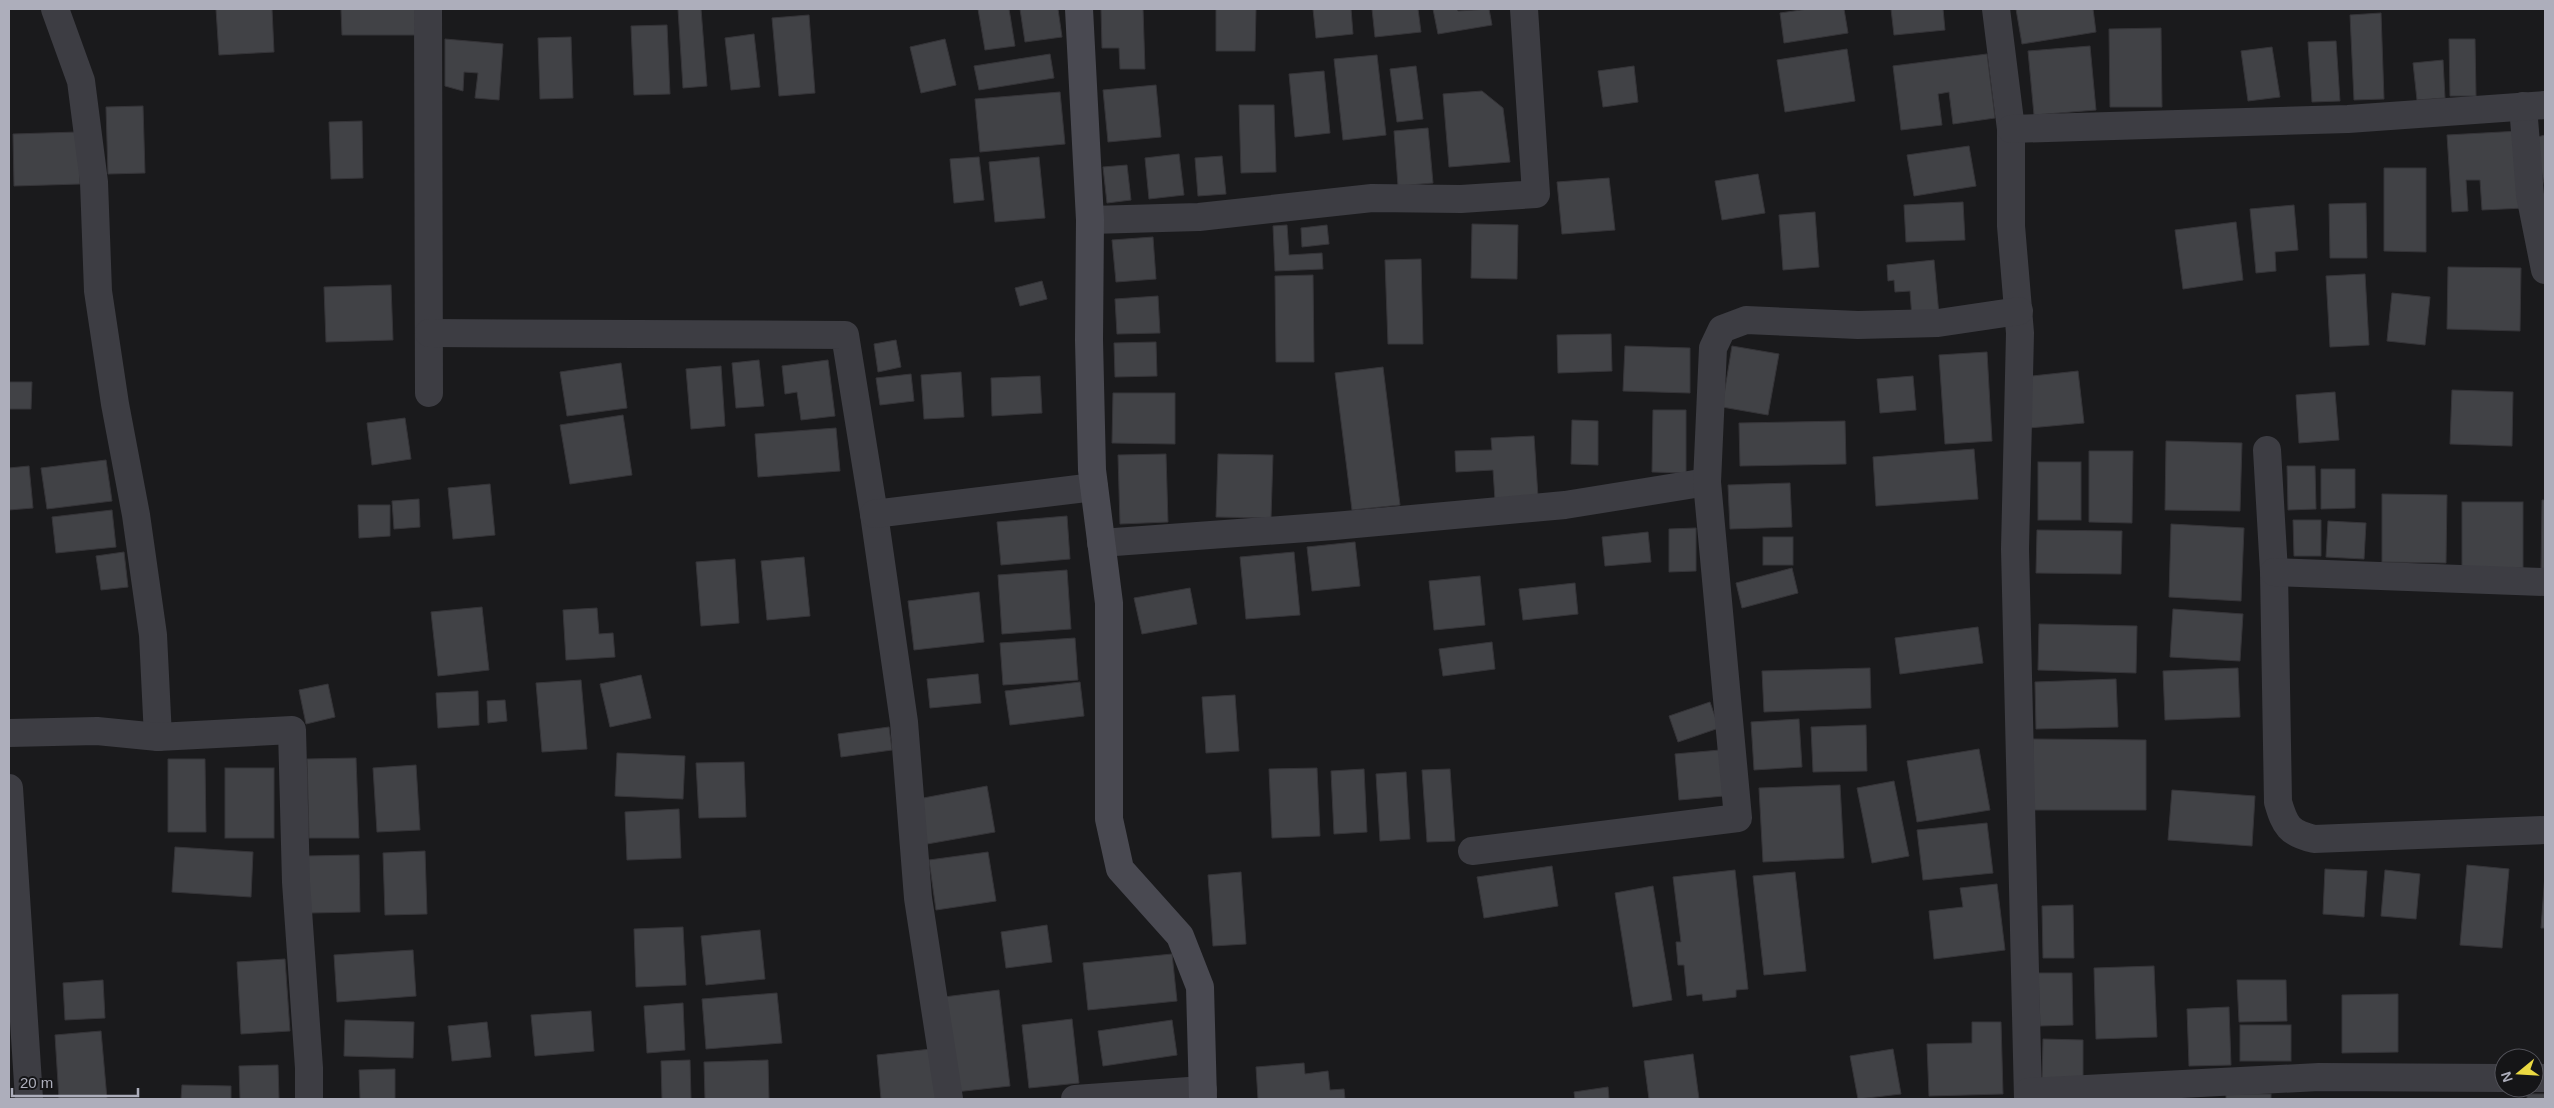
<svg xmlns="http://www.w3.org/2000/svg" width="2554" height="1108" font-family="Arial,sans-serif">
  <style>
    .building { fill: #414246; stroke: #353438 }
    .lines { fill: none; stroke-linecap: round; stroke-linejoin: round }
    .street { stroke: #3d3d43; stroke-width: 28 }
    .secondary { stroke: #494951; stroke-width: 28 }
  </style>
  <rect width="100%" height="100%" fill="#1a1a1c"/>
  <g class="building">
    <polygon points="216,9 272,9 274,52 219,55"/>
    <polygon points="341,9 416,9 416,35 342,35"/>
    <polygon points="678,9 701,9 707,86 683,88"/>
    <polygon points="978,9 1009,9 1015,46 985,50"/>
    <polygon points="1020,9 1058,9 1062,37 1025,42"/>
    <polygon points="1101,9 1143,9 1145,69 1120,69 1119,48 1102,48"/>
    <polygon points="1216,9 1256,9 1255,51 1216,51"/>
    <polygon points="1313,9 1351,9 1353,34 1316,38"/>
    <polygon points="1372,9 1418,9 1421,32 1375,37"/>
    <polygon points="1433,9 1457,9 1458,11 1489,9 1492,25 1438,34"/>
    <polygon points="1808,9 1844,9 1848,33 1784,43 1780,13"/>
    <polygon points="1891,9 1943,9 1945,30 1894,35"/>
    <polygon points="2016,9 2093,9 2096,32 2022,44"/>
    <polygon points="2381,13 2384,99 2354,100 2350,15"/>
    <polygon points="809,15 815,93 779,96 772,18"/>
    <polygon points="667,25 670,94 634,95 631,26"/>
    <polygon points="2161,28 2162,107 2110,107 2109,29"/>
    <polygon points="754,34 760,87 731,90 725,38"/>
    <polygon points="571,37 573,98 540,99 538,38"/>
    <polygon points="445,39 503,44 499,100 475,98 478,73 464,72 463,91 445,86"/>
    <polygon points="945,39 956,85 921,93 910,47"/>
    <polygon points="2449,39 2475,39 2476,96 2450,96"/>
    <polygon points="2336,41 2340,101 2312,102 2308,42"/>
    <polygon points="2090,46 2096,110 2034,115 2028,51"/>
    <polygon points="2272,47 2280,97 2248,101 2241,51"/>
    <polygon points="1847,49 1855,101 1785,112 1777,60"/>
    <polygon points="1050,54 1054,78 979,90 974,66"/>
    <polygon points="1987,54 1995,118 1953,124 1949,92 1938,94 1942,125 1901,130 1893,66"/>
    <polygon points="1377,55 1386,135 1343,140 1334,59"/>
    <polygon points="2443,60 2445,98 2417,100 2413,63"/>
    <polygon points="1416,66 1423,119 1397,122 1390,69"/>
    <polygon points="1634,66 1638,102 1603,107 1598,71"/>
    <polygon points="1324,71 1330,133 1295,137 1289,74"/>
    <polygon points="1156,85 1161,137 1108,142 1103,90"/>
    <polygon points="1482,91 1503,108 1510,162 1449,167 1443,94"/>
    <polygon points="1060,92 1065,144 980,152 975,99"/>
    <polygon points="1239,105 1274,105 1276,172 1241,173"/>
    <polygon points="143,106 145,173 108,174 106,107"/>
    <polygon points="362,121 363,178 331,179 329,122"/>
    <polygon points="1428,128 1433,183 1398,186 1394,131"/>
    <polygon points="2520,131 2524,208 2482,210 2480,180 2466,180 2468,211 2452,212 2447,135"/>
    <polygon points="78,132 80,184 14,186 13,134"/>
    <polygon points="2545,135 2545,188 2534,138"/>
    <polygon points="1969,146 1976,186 1914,196 1907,155"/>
    <polygon points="1179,154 1184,195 1149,199 1145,158"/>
    <polygon points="1222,156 1226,194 1198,196 1195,158"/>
    <polygon points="979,157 984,200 954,203 950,159"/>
    <polygon points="1039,157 1045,218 995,222 989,162"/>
    <polygon points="1127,165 1131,200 1107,203 1103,167"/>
    <polygon points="2384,168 2426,168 2426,252 2384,251"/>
    <polygon points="1758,174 1765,213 1722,220 1715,181"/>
    <polygon points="1609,178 1615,230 1562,234 1557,182"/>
    <polygon points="1963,202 1965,240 1906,242 1904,205"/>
    <polygon points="2366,203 2367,258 2330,258 2329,204"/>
    <polygon points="2294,205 2298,250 2275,252 2276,271 2256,273 2250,209"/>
    <polygon points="1815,212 1819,267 1783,270 1779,215"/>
    <polygon points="2236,222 2243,280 2183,289 2175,230"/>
    <polygon points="1472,224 1518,225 1517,279 1471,278"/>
    <polygon points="1287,225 1289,255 1322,253 1323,269 1275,271 1273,226"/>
    <polygon points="1327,225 1329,244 1302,247 1301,228"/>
    <polygon points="1153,237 1156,279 1116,282 1112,240"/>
    <polygon points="1421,259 1423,344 1388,344 1385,260"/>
    <polygon points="1934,260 1939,315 1912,318 1910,291 1895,292 1894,280 1888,281 1887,265"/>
    <polygon points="2448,267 2521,268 2520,331 2447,329"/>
    <polygon points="2365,274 2369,345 2330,347 2326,276"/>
    <polygon points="1313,275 1314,362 1276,362 1275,276"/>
    <polygon points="1042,281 1047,299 1020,306 1015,288"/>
    <polygon points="391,285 393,340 326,342 324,287"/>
    <polygon points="2392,293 2430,297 2425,345 2387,341"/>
    <polygon points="1158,296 1160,333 1117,334 1115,299"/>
    <polygon points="1611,334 1612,371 1558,373 1557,335"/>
    <polygon points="896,340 901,367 878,372 874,344"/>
    <polygon points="1156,342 1157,376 1115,377 1114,343"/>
    <polygon points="1625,346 1690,348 1690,393 1623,391"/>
    <polygon points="1732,346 1779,354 1768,415 1722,407"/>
    <polygon points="1987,352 1992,441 1945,444 1939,355"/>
    <polygon points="759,360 764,406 736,408 732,363"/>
    <polygon points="828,360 835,416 801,420 797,392 785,394 782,366"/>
    <polygon points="621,363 627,408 567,416 560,372"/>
    <polygon points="721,366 725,426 691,429 686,369"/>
    <polygon points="1383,367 1400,505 1352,510 1335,373"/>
    <polygon points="2078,371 2084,423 2029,428 2023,377"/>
    <polygon points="961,372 964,417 924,419 921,375"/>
    <polygon points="911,374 914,401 880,405 876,378"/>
    <polygon points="1040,376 1042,413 992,416 991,378"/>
    <polygon points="1913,376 1916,410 1880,413 1877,379"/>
    <polygon points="9,382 32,382 31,409 9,409"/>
    <polygon points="2452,390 2513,392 2512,446 2450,444"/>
    <polygon points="2335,392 2339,440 2299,443 2296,395"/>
    <polygon points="1113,393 1175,393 1175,444 1112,443"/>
    <polygon points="1653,410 1686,410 1686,473 1652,472"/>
    <polygon points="623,415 632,475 570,484 560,425"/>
    <polygon points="405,418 411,459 372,465 367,423"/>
    <polygon points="1572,420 1598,421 1598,465 1571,464"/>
    <polygon points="1845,421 1846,464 1740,466 1739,423"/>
    <polygon points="836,428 840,471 758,477 755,434"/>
    <polygon points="1534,436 1538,497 1495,500 1493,470 1456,472 1455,451 1492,450 1491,438"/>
    <polygon points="2166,441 2242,443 2240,511 2165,510"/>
    <polygon points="1974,449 1978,499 1876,506 1873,457"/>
    <polygon points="2089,451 2133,451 2132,523 2089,522"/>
    <polygon points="1166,454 1168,522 1120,524 1118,455"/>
    <polygon points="1218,454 1273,455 1271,518 1216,517"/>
    <polygon points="106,460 112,501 47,509 41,468"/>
    <rect x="2038" y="462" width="43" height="58"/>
    <polygon points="29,466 33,508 9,510 9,468"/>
    <polygon points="2287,466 2315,466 2316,509 2288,510"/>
    <polygon points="2321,469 2355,469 2355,508 2321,509"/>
    <polygon points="1790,483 1792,527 1730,529 1728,485"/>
    <polygon points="490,484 495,535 453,539 448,488"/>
    <polygon points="2382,494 2447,495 2446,563 2382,562"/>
    <polygon points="419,499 420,527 394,529 392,501"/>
    <polygon points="2542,500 2545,500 2545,571 2541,571"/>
    <rect x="2462" y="502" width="61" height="66"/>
    <polygon points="358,505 390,505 390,536 359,538"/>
    <polygon points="112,510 116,547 56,553 52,517"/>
    <polygon points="1067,516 1070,559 1001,565 997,522"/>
    <polygon points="2293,520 2321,520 2321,556 2294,556"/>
    <polygon points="2328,521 2366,523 2364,559 2326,557"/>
    <polygon points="2171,524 2244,528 2241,601 2169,597"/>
    <polygon points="1696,528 1696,571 1669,572 1669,529"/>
    <polygon points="2037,530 2122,531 2121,574 2036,573"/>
    <polygon points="1648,532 1651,562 1605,566 1602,537"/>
    <rect x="1763" y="537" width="30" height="28"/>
    <polygon points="1355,542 1360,586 1312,591 1307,547"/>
    <polygon points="124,552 128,587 101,590 96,556"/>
    <polygon points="1294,552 1300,615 1246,619 1240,557"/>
    <polygon points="804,557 810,616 767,620 761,561"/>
    <polygon points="735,559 739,623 701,626 696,562"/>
    <polygon points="1792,568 1798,593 1742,608 1736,583"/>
    <polygon points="1067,570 1071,629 1002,634 998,575"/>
    <polygon points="1480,576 1485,625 1434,630 1429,581"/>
    <polygon points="1575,583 1578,614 1523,620 1519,589"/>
    <polygon points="1190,588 1197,624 1142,634 1134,598"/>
    <polygon points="979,592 984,642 914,650 908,601"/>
    <polygon points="482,607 489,670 438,676 431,612"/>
    <polygon points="597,608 599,634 613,633 615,657 566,660 563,610"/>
    <polygon points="2173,609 2243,614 2240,661 2170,657"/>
    <polygon points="2039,624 2137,626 2136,673 2038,670"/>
    <polygon points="1978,627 1983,663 1900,674 1895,638"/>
    <polygon points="1075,638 1078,680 1003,685 1000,643"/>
    <polygon points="1492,642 1495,669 1443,676 1439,649"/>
    <polygon points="1870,668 1871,708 1764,712 1762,671"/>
    <polygon points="2238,668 2240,717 2165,720 2163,671"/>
    <polygon points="978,674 981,703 930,708 927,679"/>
    <polygon points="641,675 651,718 610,727 600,684"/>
    <polygon points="2116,679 2118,727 2036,729 2035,682"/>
    <polygon points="581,680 587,749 542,752 536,683"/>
    <polygon points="1080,682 1084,716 1010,725 1005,691"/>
    <polygon points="328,684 335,717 306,724 299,690"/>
    <polygon points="478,691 479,725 438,728 436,693"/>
    <polygon points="1235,695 1239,751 1206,753 1202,697"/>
    <polygon points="505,700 507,721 488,723 487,701"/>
    <polygon points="1710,702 1719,728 1678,742 1669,716"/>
    <polygon points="1799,719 1802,767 1754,770 1751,722"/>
    <polygon points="1866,725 1867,771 1813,772 1811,727"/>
    <polygon points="889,727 892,750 841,757 838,734"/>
    <polygon points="2033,739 2146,740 2146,810 2032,810"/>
    <polygon points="1979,749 1990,810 1917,822 1907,761"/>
    <polygon points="1720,750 1724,796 1679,800 1675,754"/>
    <polygon points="617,753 685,756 683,799 615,796"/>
    <polygon points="356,758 359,838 309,838 307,759"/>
    <polygon points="168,759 205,759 206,832 168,832"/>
    <polygon points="744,762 746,817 699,818 696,763"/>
    <polygon points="416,765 420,830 377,832 373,768"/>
    <rect x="225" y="768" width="49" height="70"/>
    <polygon points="1317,768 1320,836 1272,838 1269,769"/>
    <polygon points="1364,769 1367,832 1334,834 1331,771"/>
    <polygon points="1450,769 1455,841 1427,842 1422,770"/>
    <polygon points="1406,772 1410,839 1380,841 1376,774"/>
    <polygon points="1894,781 1909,856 1872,863 1857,788"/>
    <polygon points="1840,785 1844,858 1763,862 1759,788"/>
    <polygon points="987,786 995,832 927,844 918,799"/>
    <polygon points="2172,790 2255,796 2252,846 2168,840"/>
    <polygon points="679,809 681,858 627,860 625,812"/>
    <polygon points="1987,823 1993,873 1923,880 1917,830"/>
    <polygon points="175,847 253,852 251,897 172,892"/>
    <polygon points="425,851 427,914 385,915 383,853"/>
    <polygon points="988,852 996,901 936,910 929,860"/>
    <polygon points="359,855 360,912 309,913 307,856"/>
    <polygon points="2467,865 2509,869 2502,948 2460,945"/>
    <polygon points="1552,866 1558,906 1484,918 1477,877"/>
    <polygon points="2325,869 2367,871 2364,917 2323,914"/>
    <polygon points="1735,870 1748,989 1736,990 1736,997 1703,1001 1702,994 1687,996 1684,965 1678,965 1676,942 1681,942 1673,877"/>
    <polygon points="2385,870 2420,874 2416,919 2381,916"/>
    <polygon points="1241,872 1246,944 1213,946 1208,875"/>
    <polygon points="1795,872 1806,971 1764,975 1753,876"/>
    <polygon points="2545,874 2545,928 2541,928"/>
    <polygon points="1997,884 2005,950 1934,959 1929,911 1963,907 1960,888"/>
    <polygon points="1653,886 1672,1000 1633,1007 1615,893"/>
    <polygon points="2073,905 2074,958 2043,958 2042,906"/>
    <polygon points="1047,925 1052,962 1006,968 1001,932"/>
    <polygon points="683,927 686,985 636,987 634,929"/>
    <polygon points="760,930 765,979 706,985 701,936"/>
    <polygon points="413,950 416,996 337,1002 334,955"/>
    <polygon points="1172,954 1177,1001 1088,1010 1083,963"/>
    <polygon points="285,959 290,1031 241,1034 237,962"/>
    <polygon points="2154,966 2157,1037 2096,1039 2094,968"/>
    <polygon points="2038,973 2072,973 2073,1025 2040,1026"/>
    <polygon points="103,980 105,1018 65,1020 63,983"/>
    <polygon points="2237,980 2286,980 2287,1021 2239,1022"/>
    <polygon points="999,990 1010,1086 955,1092 944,997"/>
    <polygon points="777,993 782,1043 706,1049 702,999"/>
    <polygon points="2398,994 2398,1052 2342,1053 2342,995"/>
    <polygon points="683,1003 685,1050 647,1053 644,1006"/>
    <polygon points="2229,1007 2231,1065 2189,1066 2187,1009"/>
    <polygon points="591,1011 594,1051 535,1056 531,1015"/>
    <polygon points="1072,1019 1079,1083 1029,1088 1022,1025"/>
    <polygon points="345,1020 414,1022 413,1058 344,1056"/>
    <polygon points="1172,1020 1177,1055 1103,1066 1098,1031"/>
    <polygon points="487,1022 491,1057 452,1061 448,1026"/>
    <polygon points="1972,1022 2001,1022 2003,1094 1929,1096 1927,1044 1972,1043"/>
    <rect x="2240" y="1025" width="51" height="36"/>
    <polygon points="101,1031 107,1099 59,1099 55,1035"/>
    <polygon points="2043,1039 2083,1040 2083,1080 2042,1080"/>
    <polygon points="931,1049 936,1099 881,1099 877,1055"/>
    <polygon points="1893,1049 1901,1094 1858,1099 1850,1056"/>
    <polygon points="1693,1054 1699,1099 1649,1099 1644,1061"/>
    <polygon points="690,1060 691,1099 662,1099 661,1061"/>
    <polygon points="768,1060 769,1099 705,1099 704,1062"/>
    <polygon points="1304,1063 1305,1074 1328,1071 1330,1090 1344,1089 1345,1099 1258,1099 1256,1067"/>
    <polygon points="278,1065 279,1099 240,1099 239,1066"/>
    <polygon points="395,1069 395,1099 360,1099 359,1070"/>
    <polygon points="182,1085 231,1086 231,1099 181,1099"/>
    <polygon points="1608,1087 1609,1099 1575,1099 1574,1092"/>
    <rect x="2226" y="1094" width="45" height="5"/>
    <rect x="2527" y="1094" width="18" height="5"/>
  </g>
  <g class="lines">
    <g class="street">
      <polyline points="55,9 81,81 94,182 98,291 115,404 136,515 153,635 158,737"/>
      <polyline points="428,9 429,393"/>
      <polyline points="1996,9 2011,129 2011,226 2020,333 2015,549 2028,1099"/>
      <polyline points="2523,106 2530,195 2545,270"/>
      <polyline points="2011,129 2348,119 2545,105"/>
      <polyline points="1090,220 1199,217 1372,198 1461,199 1536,194 1524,9"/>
      <polyline points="429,333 845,335 874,514 904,722 918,898 949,1099"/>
      <path d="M 2267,450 L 2274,572 L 2278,802 C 2285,826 2289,833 2314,839 L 2545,830"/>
      <polyline points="874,514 1094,487"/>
      <polyline points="1101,543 1334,526 1565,505 1707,482"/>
      <polyline points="2274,572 2545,582"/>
      <polyline points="9,733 97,731 158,737 292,730 296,882 309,1068 309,1099"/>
      <polyline points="9,788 29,1099"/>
      <polyline points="1472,851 1738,818 1707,482 1713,348 1722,329 1746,320 1858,325 1938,323 2019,311"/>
      <polyline points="2534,1078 2545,1078"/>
      <polyline points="2028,1092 2319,1077 2504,1078"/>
      <polyline points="1075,1099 1203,1090"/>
    </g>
    <polyline class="secondary" points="1079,9 1090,220 1089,340 1092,470 1109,603 1109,819 1120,869 1180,936 1200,987 1203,1099"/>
  </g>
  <rect width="2554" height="1108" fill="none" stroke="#adaebb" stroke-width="20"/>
  <g transform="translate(2519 1073) rotate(252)"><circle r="24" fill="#151517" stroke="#525259"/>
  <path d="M0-4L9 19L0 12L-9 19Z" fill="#ebd942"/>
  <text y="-8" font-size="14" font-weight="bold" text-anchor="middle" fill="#adaebb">N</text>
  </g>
  <path d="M12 1088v8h126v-8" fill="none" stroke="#adaebb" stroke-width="2.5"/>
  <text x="20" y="1088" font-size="15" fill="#adaebb" stroke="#151517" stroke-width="4" paint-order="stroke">20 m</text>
</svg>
